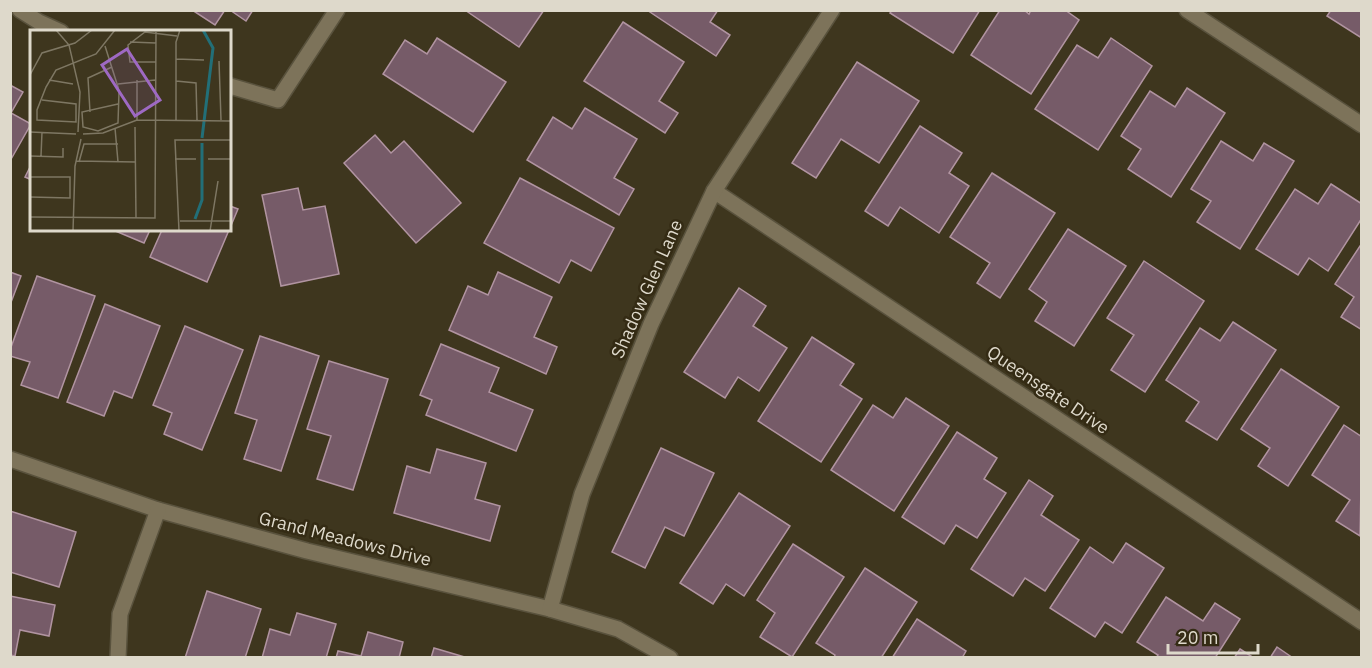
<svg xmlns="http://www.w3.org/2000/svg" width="1372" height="668" font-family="'IBM Plex Sans',sans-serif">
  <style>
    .building { fill: #765b68; stroke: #b194a1; stroke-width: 1.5 }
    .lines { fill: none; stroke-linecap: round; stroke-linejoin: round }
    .street-casing { stroke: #59523d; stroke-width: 18 }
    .street { stroke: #7d735a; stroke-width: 15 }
    .labels { text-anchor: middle; stroke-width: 5; stroke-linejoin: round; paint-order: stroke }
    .street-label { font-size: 18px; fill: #ded9cb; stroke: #342b14 }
    .inset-river { fill: none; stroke: #226f78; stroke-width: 3 }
    .inset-road { fill: none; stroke: #7e7763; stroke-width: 1.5 }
    .view { fill: #9e69c3; fill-opacity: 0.15; stroke: #9e69c3; stroke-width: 3 }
    .inset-edge { fill: none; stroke: #ded9cb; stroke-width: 3 }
  </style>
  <rect width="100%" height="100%" fill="#3e361e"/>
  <g class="building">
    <polygon points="192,10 225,10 215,25"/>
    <polygon points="230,10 253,10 246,21"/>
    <polygon points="465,10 544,10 519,47"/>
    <polygon points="647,10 718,10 710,22 730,35 716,56"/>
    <polygon points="892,10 980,10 953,53 890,13"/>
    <polygon points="1000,10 1024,10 1029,14 1031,10 1065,10 1079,20 1031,94 971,55"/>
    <polygon points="1331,10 1362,10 1362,34 1360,37 1327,16"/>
    <polygon points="623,22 684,62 659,101 678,113 665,133 584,81"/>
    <polygon points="437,38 506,82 473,132 383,74 405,40 427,54"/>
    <polygon points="1111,38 1152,66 1098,150 1035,109 1077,45 1098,58"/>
    <polygon points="857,62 919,101 879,163 841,139 816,178 792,163"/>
    <polygon points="10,85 23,92 11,113 31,124 10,161"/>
    <polygon points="1187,88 1225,113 1171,197 1128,169 1141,149 1121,136 1150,91 1175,107"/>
    <polygon points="585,108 637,139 614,178 634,189 619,215 527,160 553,117 572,129"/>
    <polygon points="920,126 962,153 949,173 969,186 939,233 900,207 888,226 865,211"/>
    <polygon points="375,135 391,153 404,141 461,203 416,243 344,163"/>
    <polygon points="1221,141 1253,161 1264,143 1294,161 1240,249 1197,222 1211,201 1191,189"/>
    <polygon points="32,163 32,180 25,177"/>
    <polygon points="992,173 1055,213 1000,298 977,283 990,263 950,237"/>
    <polygon points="520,178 614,228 591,271 571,260 559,283 484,243"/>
    <polygon points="1331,184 1362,204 1362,218 1328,271 1309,258 1298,275 1256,249 1295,189 1318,204"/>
    <polygon points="298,188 303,210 325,206 339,274 281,286 262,195"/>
    <polygon points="230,206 238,209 230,228"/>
    <polygon points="1068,229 1126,266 1074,346 1035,321 1047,302 1029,289"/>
    <polygon points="113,230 150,230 144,243"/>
    <polygon points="162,230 229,230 207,282 150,257"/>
    <polygon points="1362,243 1362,330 1341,317 1354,297 1335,284"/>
    <polygon points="1144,261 1204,301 1145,392 1111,370 1134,335 1107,318"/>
    <polygon points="10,272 21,276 10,305"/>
    <polygon points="498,272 552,297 534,337 557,347 546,374 449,330 468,286 488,295"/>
    <polygon points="37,276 95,296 58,398 21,385 30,362 10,356 10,350"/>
    <polygon points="739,288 766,306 753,326 787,348 759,391 738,377 725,398 684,372"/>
    <polygon points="105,304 160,326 132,398 114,391 104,416 67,402"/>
    <polygon points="1233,322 1276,350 1217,440 1186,421 1199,402 1166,380 1200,328 1220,341"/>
    <polygon points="185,326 243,350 202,450 164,434 172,413 153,405"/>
    <polygon points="260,336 319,356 281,471 244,459 257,420 235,413"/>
    <polygon points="812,337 854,364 840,385 862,399 821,462 758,421"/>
    <polygon points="441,344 499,368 489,392 533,410 516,451 426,415 432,400 420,395"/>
    <polygon points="329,361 388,379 353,490 317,479 331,436 307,429"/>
    <polygon points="1281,369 1339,407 1288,486 1258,466 1270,448 1241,429"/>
    <polygon points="906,398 949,426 894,511 831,470 873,405 893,418"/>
    <polygon points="1344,425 1362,437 1360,536 1336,521 1350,500 1312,475"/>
    <polygon points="957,432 997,458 984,479 1006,493 977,538 956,525 944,544 902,517"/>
    <polygon points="661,448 714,473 684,536 665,527 645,568 612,552"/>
    <polygon points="437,449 486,463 475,499 500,506 490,541 394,513 407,466 430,473"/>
    <polygon points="1029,480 1053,496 1041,515 1079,540 1045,591 1025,578 1013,596 971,569"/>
    <polygon points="739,493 790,526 744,596 726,584 713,604 680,583"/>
    <polygon points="10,511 76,532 59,587 10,572"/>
    <polygon points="1126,543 1164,568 1122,633 1105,622 1095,637 1050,608 1090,547 1113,563"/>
    <polygon points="793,544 844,577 792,657 760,637 775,613 757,600"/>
    <polygon points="865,568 917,602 881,658 834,658 835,655 816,643"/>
    <polygon points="207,591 261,609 245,658 185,658"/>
    <polygon points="10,596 55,605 49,636 20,630 15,656 10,655"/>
    <polygon points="1166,597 1203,621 1215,603 1240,619 1215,658 1156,658 1158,655 1137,642"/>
    <polygon points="297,613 336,624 326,658 262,658 270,629 290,635"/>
    <polygon points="917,619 966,651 962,658 892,658"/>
    <polygon points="368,632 403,642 399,658 336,658 338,651 361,656"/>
    <polygon points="1277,647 1293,658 1270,658"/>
    <polygon points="434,648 468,658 431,658"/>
    <polygon points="1240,649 1254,658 1234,658"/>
  </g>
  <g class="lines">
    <g class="street-casing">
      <g id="street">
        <polyline points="20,10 39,22 61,32"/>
        <polyline points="1187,10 1362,125"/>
        <polyline points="230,86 278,100 337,10"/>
        <polyline points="714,191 1362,622"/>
        <polyline points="10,459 158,510 307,551 550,609 618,629 670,658"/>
        <polyline points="550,609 582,494 651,324 714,191 832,10"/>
        <polyline points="118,658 120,614 158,510"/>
      </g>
    </g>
    <use href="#street" class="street"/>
  </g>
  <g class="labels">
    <g class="street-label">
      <text transform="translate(647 289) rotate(-66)" y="6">Shadow Glen Lane</text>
      <text transform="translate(1048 390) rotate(34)" y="6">Queensgate Drive</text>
      <text transform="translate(345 539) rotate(14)" y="6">Grand Meadows Drive</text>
    </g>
  </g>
  <g transform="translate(30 30)">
    <rect width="201" height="201" fill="#3e361e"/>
    <path class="inset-river" d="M 172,108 L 183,18 L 173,0M 165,189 L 172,170 L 172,113"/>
    <path class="inset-road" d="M 26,0 L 39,15 L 50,62 L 48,102M 100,12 L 126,13M 75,16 L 88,57 L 89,62 L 88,93 L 68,101 L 53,97 L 52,82 L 88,74M 146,29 L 174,30M 189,31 L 191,90M 126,32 L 100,32 L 98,15 L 115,2 L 147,6M 0,45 L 12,23 L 45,13 L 62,0M 19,50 L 43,54M 146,51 L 166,53 L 167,90M 88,54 L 125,50M 12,70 L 46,74 L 46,92 L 7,90 L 7,80 L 16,57 L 26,40 L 66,24 L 85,0M 60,82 L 58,48 L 82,37M 107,90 L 107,50M 146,90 L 146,12 L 150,0M 105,97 L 106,188M 85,98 L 88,132M 0,102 L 46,104M 53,104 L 73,103 L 107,90 L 201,91M 0,126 L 33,127 L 33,118M 11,126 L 12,102M 145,129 L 166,129M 178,129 L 201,129M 46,131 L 106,132M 49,132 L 54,114 L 88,114M 0,147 L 40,147 L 40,168 L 0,167M 0,187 L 125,188 L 126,2M 150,191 L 201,191M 43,201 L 45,136 L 51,109M 149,201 L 145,110 L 201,110M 180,201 L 188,151"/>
    <path class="view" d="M 97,19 L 130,70 L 105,86 L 72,35 Z"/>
    <rect width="201" height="201" class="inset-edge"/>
  </g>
  <rect width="1372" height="668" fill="none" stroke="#ded9cb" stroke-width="24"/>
  <path d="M1168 644v9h90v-9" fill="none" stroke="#ded9cb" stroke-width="3"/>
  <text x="1177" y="644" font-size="18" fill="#ded9cb" stroke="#342b14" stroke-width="4.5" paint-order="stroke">20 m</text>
</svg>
